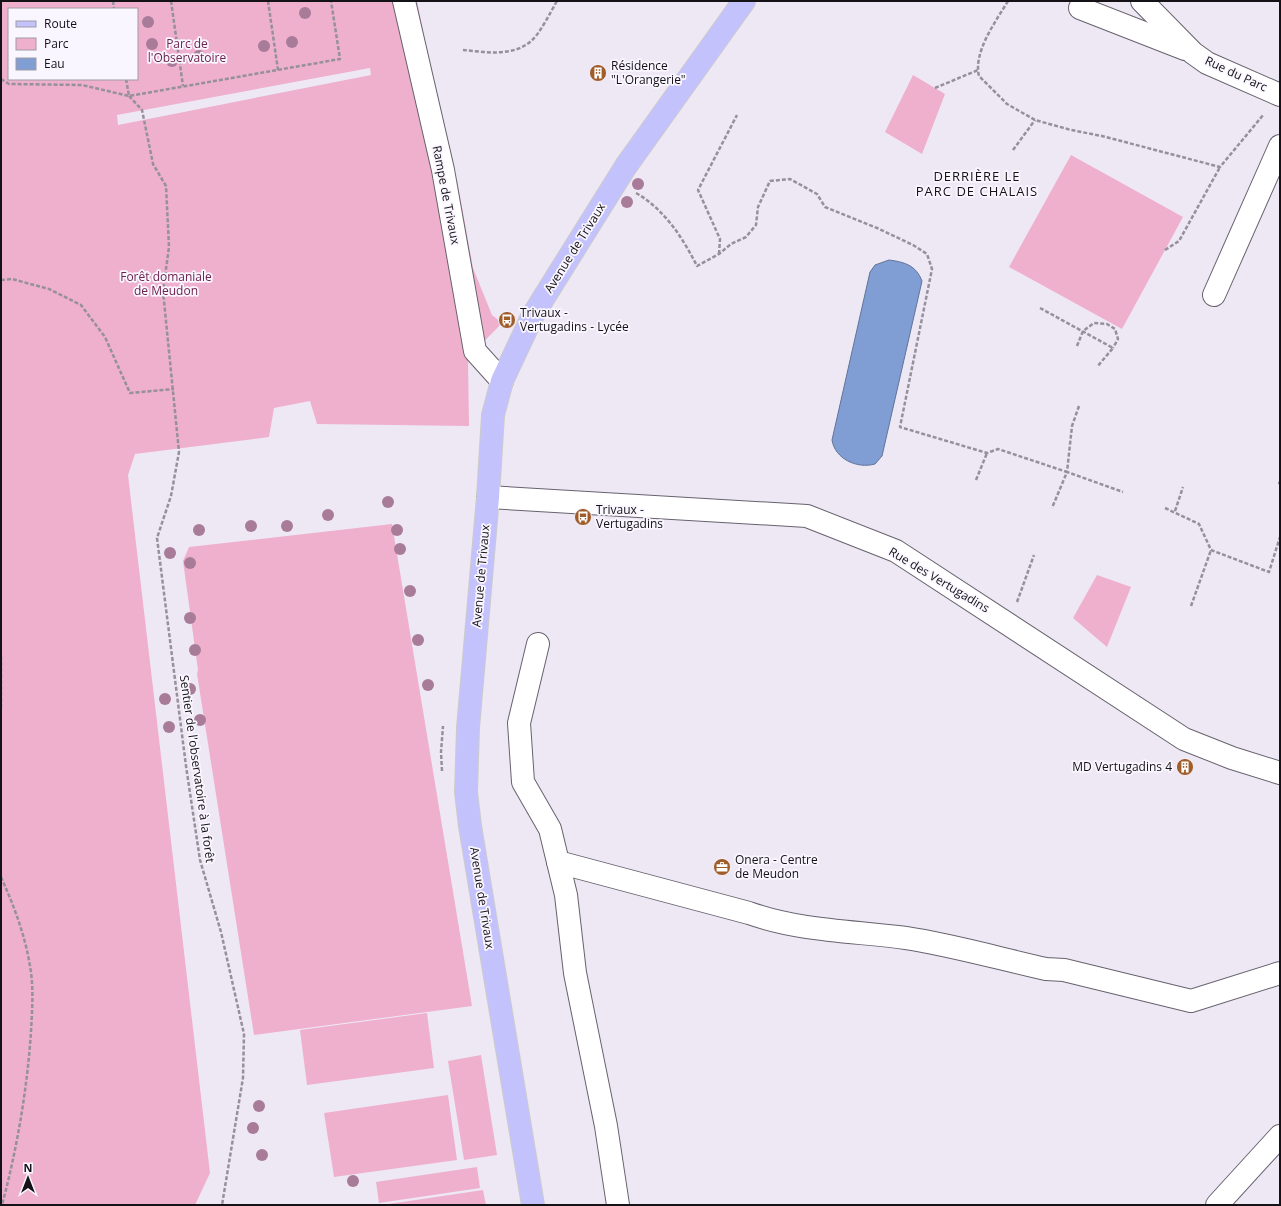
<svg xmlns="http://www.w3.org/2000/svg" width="1281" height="1206" font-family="'Open Sans',sans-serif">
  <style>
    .green { fill: #eeb0cd; fill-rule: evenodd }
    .water { fill: #809ed3; stroke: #60749a }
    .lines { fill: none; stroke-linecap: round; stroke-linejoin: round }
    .minor-casing { stroke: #67626e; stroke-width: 24 }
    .major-casing { stroke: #cbcbcc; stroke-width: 24 }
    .path { stroke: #95909a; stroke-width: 2.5; stroke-dasharray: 4 2; stroke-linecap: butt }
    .minor { stroke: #fff; stroke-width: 22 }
    .major { stroke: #c4c2fd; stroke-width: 22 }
    .tree { fill: #a87c99 }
    .labels { text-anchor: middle; stroke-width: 3.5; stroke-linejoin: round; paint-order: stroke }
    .park-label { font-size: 12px; fill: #6e234e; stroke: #faf6ff }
    .poi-label { font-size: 12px; fill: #141216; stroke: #faf6ff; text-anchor: start }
    .street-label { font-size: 12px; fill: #141216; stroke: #faf6ff }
    .neighbourhood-label { font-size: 13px; letter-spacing: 1px; fill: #141216; stroke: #faf6ff }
  </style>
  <rect width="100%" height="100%" fill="#eee8f5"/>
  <g class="green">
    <path d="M 1,1 L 417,1 L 452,178 L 457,180 L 473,268 L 492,315 L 502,323 L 468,358 L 469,426 L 317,424 L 310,401 L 274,408 L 269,437 L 135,454 L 128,475 L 210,1173 L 195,1205 L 1,1205 ZM 9,9 L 137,9 L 137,79 L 9,79 ZM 370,68 L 371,75 L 118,125 L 117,115 Z"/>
    <polygon points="913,75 945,94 922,154 885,132"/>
    <polygon points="1071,155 1183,217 1122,329 1009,267"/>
    <polygon points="392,524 472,1006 254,1035 197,674 198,670 183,561 189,547"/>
    <polygon points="1097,575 1131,587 1107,647 1073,618"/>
    <polygon points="427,1013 434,1068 307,1085 300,1030"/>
    <polygon points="481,1055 497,1155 464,1160 448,1061"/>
    <polygon points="448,1095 457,1160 334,1177 324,1113"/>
    <polygon points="477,1167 480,1188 379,1203 376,1182"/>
    <polygon points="483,1190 486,1205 382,1205"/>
  </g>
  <path class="water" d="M 889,260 C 904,262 916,265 922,281 L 882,456 L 875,464 C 857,469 835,459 832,440 L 870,272 L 875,265 Z"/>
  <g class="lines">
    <g class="minor-casing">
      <g id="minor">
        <polyline points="404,1 443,170 475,351 502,381"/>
        <polyline points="1142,1 1193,53 1207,63 1280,95"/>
        <polyline points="1080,8 1185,49"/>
        <polyline points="1214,295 1280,146"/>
        <polyline points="488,497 807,516 896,551 1184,739 1232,758 1280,773"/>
        <polyline points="538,644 519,723 523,782 550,829 566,895 575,973 606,1126 618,1205"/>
        <path d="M 558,862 L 749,913 C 799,931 854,931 906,938 C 952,945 1001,959 1046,969 L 1064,970 L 1191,1001 L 1280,973"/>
        <polyline points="1217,1205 1280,1136"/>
      </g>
    </g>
    <g class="major-casing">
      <polyline id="major" points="533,1205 470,826 466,792 468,728 488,497 493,415 502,381 533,315 581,238 626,166 744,1"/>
    </g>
    <g class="path">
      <polyline points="113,1 114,9"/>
      <polyline points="171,1 183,86"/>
      <polyline points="268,1 278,70"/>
      <path d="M 1008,1 C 996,21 973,52 979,76 L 1007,104 L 1035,120 L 1071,130 L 1102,136 L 1220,167 L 1264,114"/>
      <path d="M 463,50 C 485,52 511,57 530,42 C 540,34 550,13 557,1"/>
      <polyline points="1,79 9,84 82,85 129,96 340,59 331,1"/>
      <polyline points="126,79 129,96"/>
      <polyline points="935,88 978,70"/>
      <polyline points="129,96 142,110 153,164 166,186 169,247 163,291 179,452 171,496 157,538 186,766 200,860 221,932 244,1034 243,1078 222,1205"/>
      <polyline points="1013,150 1035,120"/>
      <path d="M 636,193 C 664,209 683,238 697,266 L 719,254 L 731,244 L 746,237 L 756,225 L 758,207 L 770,181 L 790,179 L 817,194 L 825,207 L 877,228 L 913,245 L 927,254 L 932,269 L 900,427 L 987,453 L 998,449 L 1067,472 L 1052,508"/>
      <polyline points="1165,250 1179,241 1220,167"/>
      <polyline points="719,254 720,239 698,190 737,115"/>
      <polyline points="1,280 12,279 49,289 81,305 105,337 130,393 174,389"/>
      <polyline points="1040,308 1113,348 1097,367"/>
      <polyline points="1077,346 1083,331 1094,323 1107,324 1115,329 1118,339 1113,348"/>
      <polyline points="1079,406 1072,426 1067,472 1123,492"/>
      <polyline points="976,480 987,453"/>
      <polyline points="1278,483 1280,483"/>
      <polyline points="1165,508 1199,524 1211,550 1269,572 1280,537"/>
      <polyline points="1175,511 1183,487"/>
      <polyline points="1017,602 1034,555"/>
      <polyline points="1191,606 1211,550"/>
      <polyline points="1,656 1,708"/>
      <polyline points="442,771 441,752 443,726"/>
      <path d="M 1,877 C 14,906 25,935 30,966 C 34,988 32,1010 31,1032 C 27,1090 17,1149 2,1205"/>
    </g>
    <use href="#minor" class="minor"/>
    <use href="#major" class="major"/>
  </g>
  <g class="tree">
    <circle cx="305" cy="13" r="6"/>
    <circle cx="148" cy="22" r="6"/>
    <circle cx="292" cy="42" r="6"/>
    <circle cx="152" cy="44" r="6"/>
    <circle cx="264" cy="46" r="6"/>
    <circle cx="199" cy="56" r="6"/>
    <circle cx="172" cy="61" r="6"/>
    <circle cx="638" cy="184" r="6"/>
    <circle cx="627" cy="202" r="6"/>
    <circle cx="388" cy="502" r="6"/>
    <circle cx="328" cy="515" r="6"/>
    <circle cx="251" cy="526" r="6"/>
    <circle cx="287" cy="526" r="6"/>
    <circle cx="199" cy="530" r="6"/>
    <circle cx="397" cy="530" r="6"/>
    <circle cx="400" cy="549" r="6"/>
    <circle cx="170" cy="553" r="6"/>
    <circle cx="190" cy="563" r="6"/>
    <circle cx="410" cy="591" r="6"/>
    <circle cx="190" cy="618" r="6"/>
    <circle cx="418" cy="640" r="6"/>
    <circle cx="195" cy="650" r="6"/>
    <circle cx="428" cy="685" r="6"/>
    <circle cx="190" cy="689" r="6"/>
    <circle cx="165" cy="699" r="6"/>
    <circle cx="200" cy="720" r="6"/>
    <circle cx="169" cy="727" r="6"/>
    <circle cx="259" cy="1106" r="6"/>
    <circle cx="253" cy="1128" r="6"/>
    <circle cx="262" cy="1155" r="6"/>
    <circle cx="353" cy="1181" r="6"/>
  </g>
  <defs>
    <g id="building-disc" transform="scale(0.9)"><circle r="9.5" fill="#a05d2c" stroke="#faf6ff"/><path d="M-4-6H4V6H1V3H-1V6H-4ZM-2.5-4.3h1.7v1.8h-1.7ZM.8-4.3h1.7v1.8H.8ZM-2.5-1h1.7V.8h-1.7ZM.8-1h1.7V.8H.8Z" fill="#fff"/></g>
    <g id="bus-disc" transform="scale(0.9)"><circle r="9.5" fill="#a05d2c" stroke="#faf6ff"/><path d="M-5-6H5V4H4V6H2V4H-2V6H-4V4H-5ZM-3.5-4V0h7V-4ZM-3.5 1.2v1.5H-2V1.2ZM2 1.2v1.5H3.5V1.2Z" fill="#fff"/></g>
    <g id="office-disc" transform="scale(0.9)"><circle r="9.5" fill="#a05d2c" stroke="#faf6ff"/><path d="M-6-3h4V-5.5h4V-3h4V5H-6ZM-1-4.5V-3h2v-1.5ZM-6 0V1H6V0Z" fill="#fff"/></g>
  </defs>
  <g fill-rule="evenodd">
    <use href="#building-disc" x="598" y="73"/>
    <use href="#bus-disc" x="507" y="320"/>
    <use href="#bus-disc" x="583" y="517"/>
    <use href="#building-disc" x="1185" y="767"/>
    <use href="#office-disc" x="722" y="867"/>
  </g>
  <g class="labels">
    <g class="park-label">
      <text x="187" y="48">Parc de<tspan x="187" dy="14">l'Observatoire</tspan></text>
      <text x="166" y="281">Forêt domaniale<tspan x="166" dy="14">de Meudon</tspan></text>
    </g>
    <g class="poi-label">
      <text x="611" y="70">Résidence<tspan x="611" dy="14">"L'Orangerie"</tspan></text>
      <text x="520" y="317">Trivaux -<tspan x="520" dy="14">Vertugadins - Lycée</tspan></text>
      <text x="596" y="514">Trivaux -<tspan x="596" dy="14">Vertugadins</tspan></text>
      <text x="1172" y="771" text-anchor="end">MD Vertugadins 4</text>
      <text x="735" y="864">Onera - Centre<tspan x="735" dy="14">de Meudon</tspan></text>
    </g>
    <g class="street-label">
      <text transform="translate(1236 74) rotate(25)" y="4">Rue du Parc</text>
      <text transform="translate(446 195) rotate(79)" y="4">Rampe de Trivaux</text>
      <text transform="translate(575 248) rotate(-58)" y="4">Avenue de Trivaux</text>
      <text transform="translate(481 576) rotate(-85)" y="4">Avenue de Trivaux</text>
      <text transform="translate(939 580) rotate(31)" y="4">Rue des Vertugadins</text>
      <text transform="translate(197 769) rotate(82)" y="4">Sentier de l'observatoire à la forêt</text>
      <text transform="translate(482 898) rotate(81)" y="4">Avenue de Trivaux</text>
    </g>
    <g class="neighbourhood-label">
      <text x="977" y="181">DERRIÈRE LE<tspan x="977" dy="15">PARC DE CHALAIS</tspan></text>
    </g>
  </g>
  <rect width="1281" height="1206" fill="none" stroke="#141216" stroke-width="4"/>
  <rect x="8" y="8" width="130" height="72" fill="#faf6ff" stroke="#9e9ba2"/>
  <rect x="16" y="21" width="20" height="6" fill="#c4c2fd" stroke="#9e9ba2"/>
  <text x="44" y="28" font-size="12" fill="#141216">Route</text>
  <rect x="16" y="38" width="20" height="12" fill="#eeb0cd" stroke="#9e9ba2"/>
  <text x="44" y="48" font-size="12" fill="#141216">Parc</text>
  <rect x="16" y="58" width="20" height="12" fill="#809ed3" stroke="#9e9ba2"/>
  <text x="44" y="68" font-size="12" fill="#141216">Eau</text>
  <g transform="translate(28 1178)" stroke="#faf6ff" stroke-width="3" paint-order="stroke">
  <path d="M0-3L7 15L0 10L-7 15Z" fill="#141216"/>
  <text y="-6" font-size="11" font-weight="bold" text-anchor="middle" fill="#141216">N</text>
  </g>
</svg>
